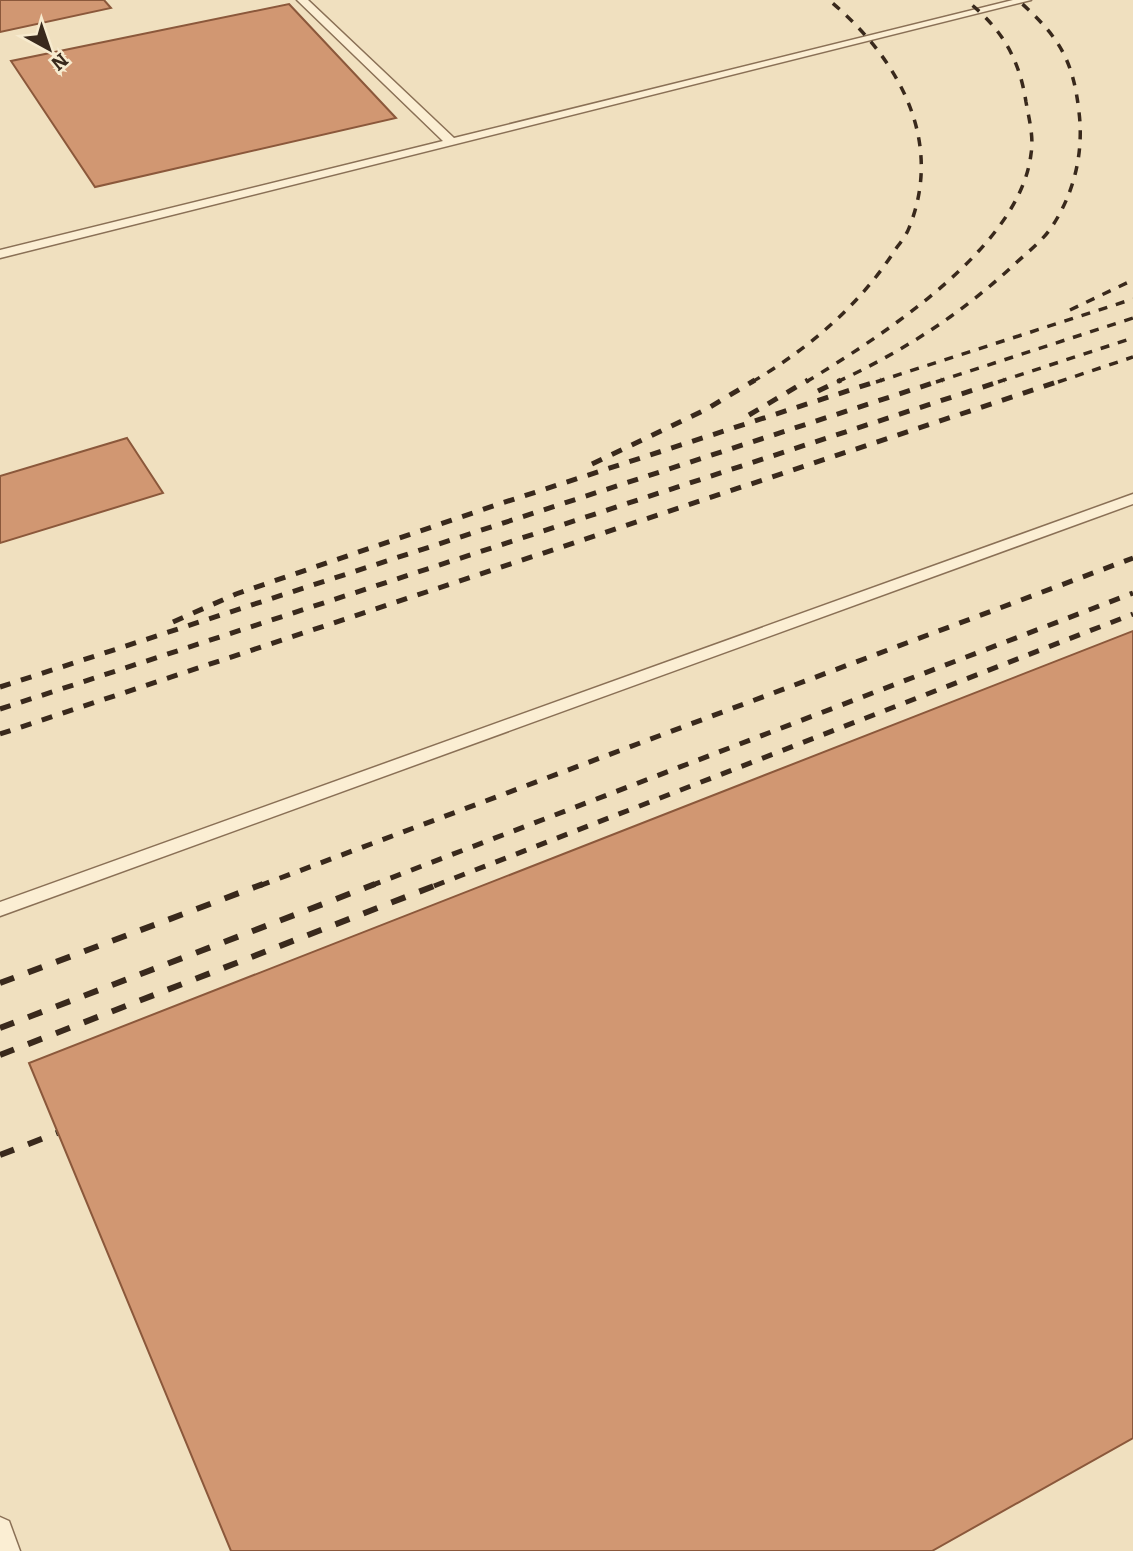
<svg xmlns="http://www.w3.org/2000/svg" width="1133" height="1551" font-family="Bitter,serif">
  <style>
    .building { fill: #d19772; stroke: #8b583b; stroke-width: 2 }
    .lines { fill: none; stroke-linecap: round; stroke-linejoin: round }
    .lane-casing { stroke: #8a7056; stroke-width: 3 }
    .lane { fill: #fbeed3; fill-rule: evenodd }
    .rail-far2 { stroke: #39291c; stroke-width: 3.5; stroke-dasharray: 9 9; stroke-linecap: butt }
    .rail-far1 { stroke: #39291c; stroke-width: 5; stroke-dasharray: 11 11; stroke-linecap: butt }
    .rail { stroke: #39291c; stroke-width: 6; stroke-dasharray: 15 15; stroke-linecap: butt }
  </style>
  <rect width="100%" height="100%" fill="#f0e0bf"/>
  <g class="building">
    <polygon points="0,0 104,0 111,8 0,32"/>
    <polygon points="289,4 396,118 95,187 11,61"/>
    <polygon points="127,438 163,493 0,543 0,476"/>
    <polygon points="1133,631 1133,1438 932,1551 231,1551 29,1063"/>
  </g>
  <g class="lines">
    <g class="lane-casing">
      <g id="lane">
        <polygon points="297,0 308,0 454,138 1013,0 1031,0 0,258 0,250 443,141"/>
        <polygon points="1133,494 1133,504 0,916 0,902"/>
        <polygon points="0,1517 9,1521 20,1551 0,1551"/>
      </g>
    </g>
    <use href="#lane" class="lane"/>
    <g class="rail-far2">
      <polyline points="1070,310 1133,280"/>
      <path d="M 752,382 C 808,349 860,305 895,250 C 900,243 906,236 909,228 C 945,139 897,57 829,0"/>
      <path d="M 806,382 C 880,337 1020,248 1031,154 C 1034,137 1029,119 1026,102 C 1019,57 1001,28 966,0"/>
      <path d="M 837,382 C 904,351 964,312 1017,262 C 1029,251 1042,241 1051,228 C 1074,194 1084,153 1079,112 C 1073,58 1058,36 1018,0"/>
      <polyline points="876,382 1133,299"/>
      <polyline points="936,382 1133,318"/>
      <polyline points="998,382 1133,338"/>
      <polyline points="1058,382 1133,357"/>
    </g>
    <g class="rail-far1">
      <polyline points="818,391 841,380"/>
      <polyline points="749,415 808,380"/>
      <polyline points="592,464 705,410 755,380"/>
      <polyline points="173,622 236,594 496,505 881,380"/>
      <polyline points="0,687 942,380"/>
      <polyline points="0,709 1004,380"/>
      <polyline points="0,734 1063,380"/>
      <polyline points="259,886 1133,558"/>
      <polyline points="370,886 1133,593"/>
      <polyline points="434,886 1133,614"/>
    </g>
    <g class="rail">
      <polyline points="0,983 263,884"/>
      <polyline points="0,1028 375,884"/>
      <polyline points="0,1055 439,884"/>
      <polyline points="0,1155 57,1133"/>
    </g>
  </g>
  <g transform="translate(49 49) rotate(140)" stroke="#f7ebcf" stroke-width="5" paint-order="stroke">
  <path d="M0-5L12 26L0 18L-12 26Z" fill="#39291c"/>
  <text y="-10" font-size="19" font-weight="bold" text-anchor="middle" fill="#39291c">N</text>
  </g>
</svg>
